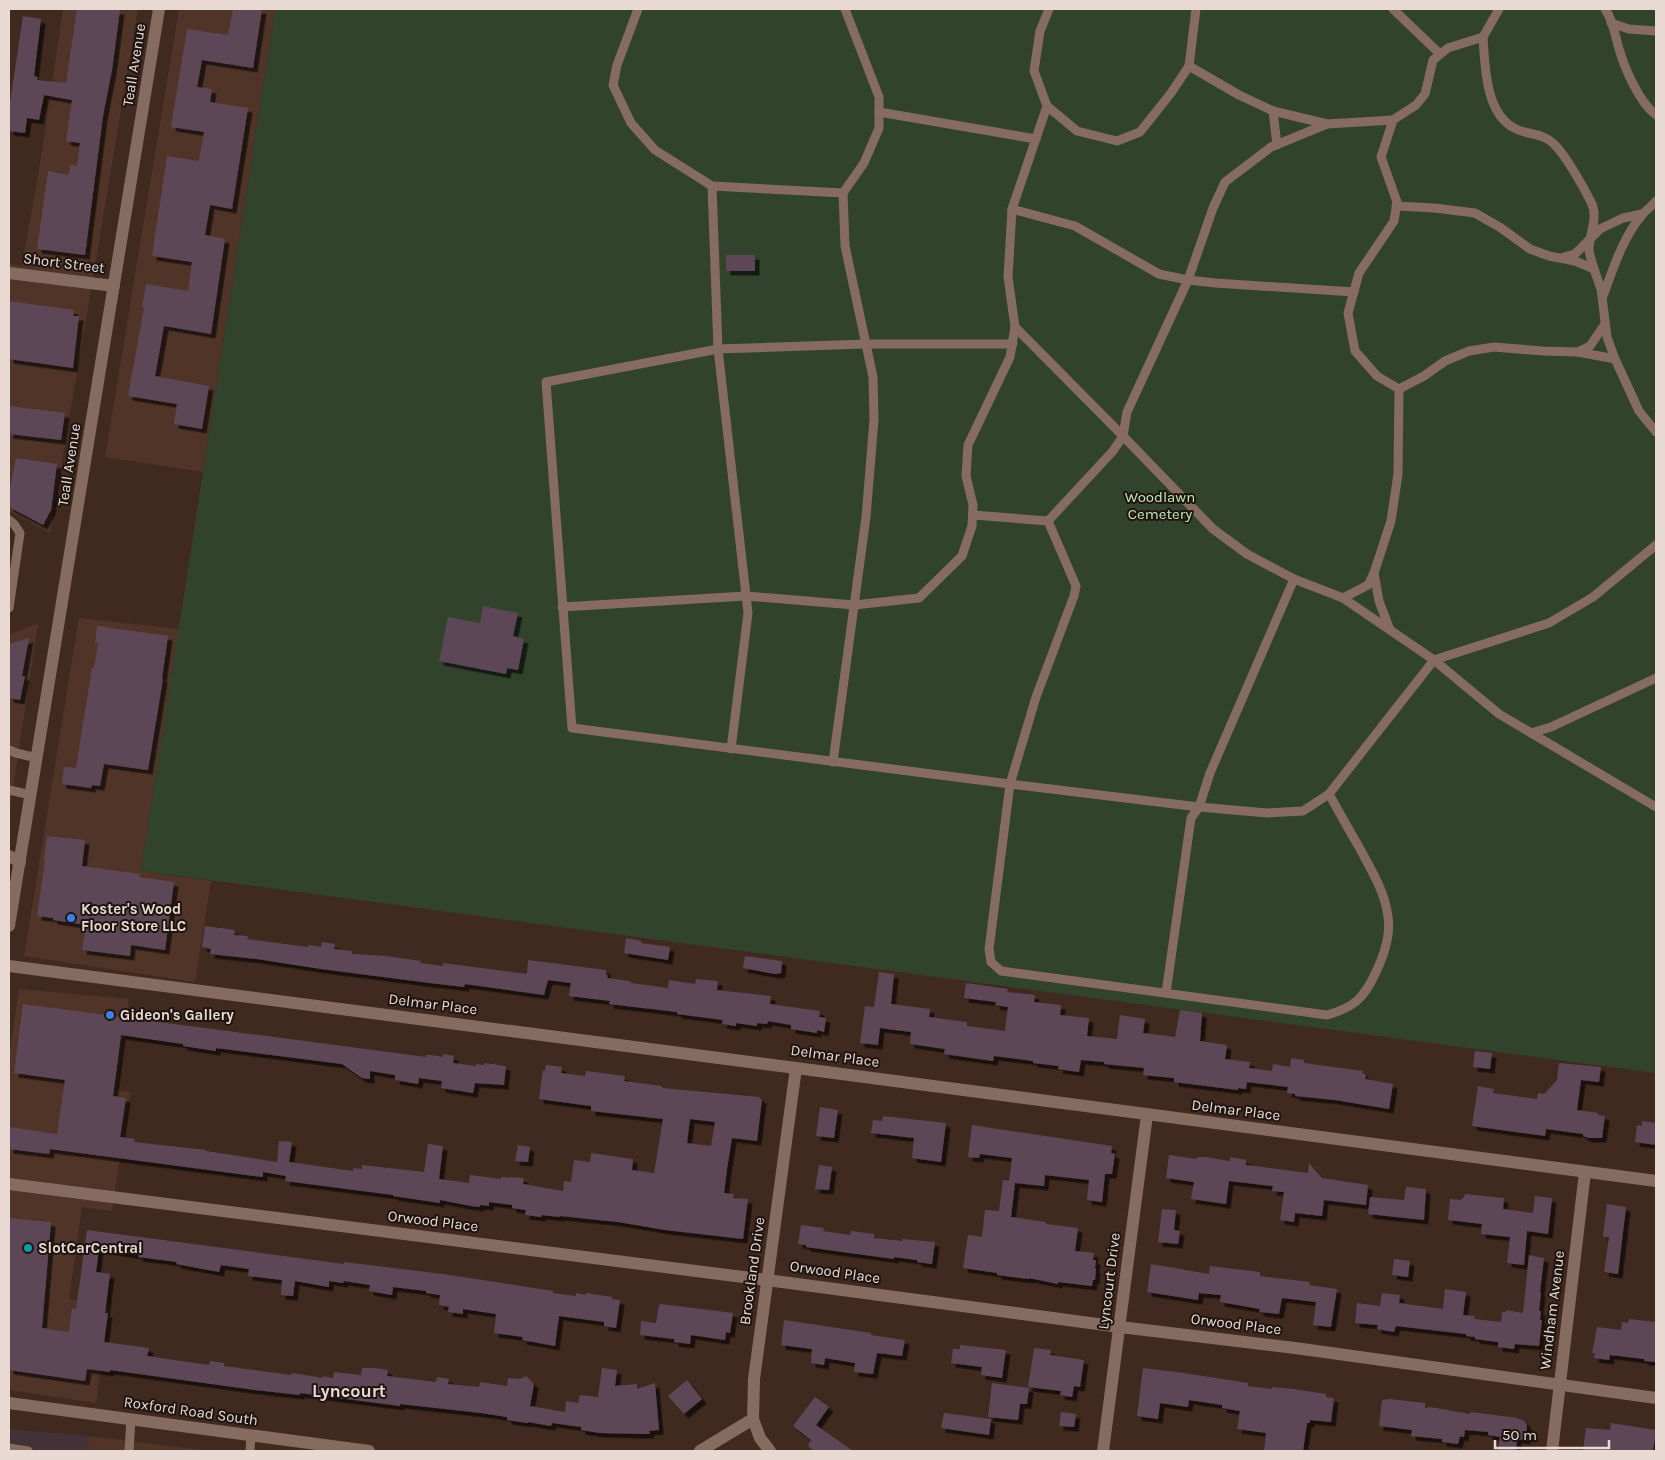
<svg xmlns="http://www.w3.org/2000/svg" width="1665" height="1460" font-family="Karla,sans-serif">
  <style>
    .built { fill: #503428 }
    .industrial { fill: #443137 }
    .green { fill: #32432c }
    .building { fill: #5d4756; fill-rule: evenodd; filter: url(#shadow) }
    .lines { fill: none; stroke-linecap: round; stroke-linejoin: round }
    .lane { stroke: #866b60; stroke-width: 9 }
    .street { stroke: #866b60; stroke-width: 12 }
    .secondary { stroke: #866b60; stroke-width: 12 }
    .shop-dot { fill: #3f7fe0; stroke: #1f1510; stroke-width: 2 }
    .culture-dot { fill: #0f9aa8; stroke: #1f1510; stroke-width: 2 }
    .labels { text-anchor: middle; stroke-width: 4; stroke-linejoin: round; paint-order: stroke }
    .street-label { font-size: 15px; fill: #e9d9d3; stroke: #1f1510 }
    .park-label { font-size: 15px; fill: #c4eab6; stroke: #1f1510 }
    .poi-label { font-size: 15px; font-weight: bold; fill: #e9d9d3; stroke: #1f1510; text-anchor: start }
    .quarter-label { font-size: 18px; font-weight: bold; fill: #e9d9d3; stroke: #1f1510 }
  </style>
  <defs>
    <filter id="shadow"><feDropShadow dx="4.5" dy="4.5" stdDeviation="0" flood-color="#0009"/></filter>
  </defs>
  <rect width="100%" height="100%" fill="#40291f"/>
  <g class="built">
    <polygon points="63,9 138,9 50,533 9,511 9,264 22,266 41,157"/>
    <polygon points="179,9 275,9 203,472 105,457"/>
    <polygon points="79,618 179,629 141,871 211,881 195,982 24,956"/>
    <polygon points="38,623 9,816 9,635"/>
    <polygon points="19,989 129,999 117,1090 130,1092 112,1211 82,1207 69,1299 110,1305 96,1403 9,1390 9,1057"/>
    <polygon points="90,1436 210,1451 87,1451"/>
  </g>
  <polygon class="industrial" points="9,1429 90,1436 87,1451 9,1451"/>
  <polygon class="green" points="275,9 1656,9 1656,1073 141,871"/>
  <g class="building">
    <polygon points="77,9 120,10 112,70 103,116 85,255 37,249 48,171 69,175 70,165 77,166 80,143 66,141 72,100 44,95 39,120 27,118 25,133 9,131 9,109 23,16 41,19 34,76 38,77 37,80 66,83"/>
    <polygon points="233,9 262,9 253,68 202,60 197,87 212,89 210,102 248,108 232,209 210,205 205,235 225,239 211,334 164,326 155,376 209,386 202,429 174,424 177,404 128,396 144,308 142,307 146,284 188,291 192,262 152,256 167,156 199,161 204,132 171,127 187,29 228,35"/>
    <rect x="726" y="255" width="29" height="16"/>
    <polygon points="9,301 74,310 73,316 79,316 73,368 9,359"/>
    <polygon points="9,406 65,413 61,440 9,434"/>
    <polygon points="16,458 57,464 51,510 43,525 9,507 9,487 10,488"/>
    <polygon points="483,606 518,613 513,636 524,639 518,670 507,668 506,674 439,661 448,617 480,623"/>
    <polygon points="97,626 168,636 162,678 163,679 148,770 104,764 100,786 92,785 91,788 62,784 64,767 76,768 92,668 94,668 98,643 95,643"/>
    <polygon points="29,638 22,676 25,676 20,700 9,698 9,644"/>
    <polygon points="47,836 85,840 82,866 140,874 139,877 174,882 165,950 131,945 130,956 82,950 86,925 53,920 53,918 37,916 45,861 44,860"/>
    <polygon points="205,926 235,930 234,935 248,936 247,939 308,947 309,945 321,947 322,942 335,944 334,949 352,951 352,954 386,956 421,961 420,963 443,966 443,963 527,974 528,960 606,970 606,975 608,975 607,978 630,981 631,983 668,988 669,980 695,984 696,979 718,981 717,990 771,996 770,1004 820,1011 819,1017 826,1018 824,1032 817,1030 817,1033 791,1029 791,1025 768,1021 767,1024 757,1023 757,1026 736,1023 736,1026 722,1024 723,1020 677,1014 677,1012 609,1004 610,1001 569,996 571,983 548,980 544,995 465,984 464,987 430,983 321,969 257,959 210,954 211,949 202,947"/>
    <polygon points="626,938 642,941 641,943 670,947 668,960 624,953"/>
    <polygon points="745,956 782,961 781,973 775,974 743,968"/>
    <polygon points="879,972 894,974 891,1004 930,1009 929,1017 967,1022 967,1026 1005,1031 1008,1007 995,1005 996,1002 964,998 966,983 1008,989 1007,992 1035,995 1034,1002 1061,1005 1060,1015 1089,1018 1087,1036 1117,1039 1120,1015 1145,1019 1143,1033 1175,1037 1180,1010 1202,1013 1200,1041 1227,1045 1225,1059 1250,1062 1249,1068 1272,1071 1273,1064 1290,1067 1291,1058 1304,1060 1304,1063 1363,1071 1362,1074 1366,1074 1365,1079 1393,1084 1389,1109 1335,1100 1295,1096 1295,1094 1287,1093 1288,1087 1247,1082 1246,1089 1238,1088 1238,1090 1174,1082 1174,1078 1143,1075 1144,1068 1104,1064 1104,1062 1081,1060 1079,1072 1058,1069 1059,1066 1033,1063 1033,1061 994,1056 993,1061 944,1054 945,1049 910,1044 911,1032 880,1028 878,1045 860,1043 865,1006 874,1007"/>
    <path d="M 23,1004 L 426,1057 L 426,1055 L 431,1055 L 443,1057 L 443,1054 L 454,1056 L 453,1063 L 476,1066 L 476,1064 L 484,1065 L 485,1063 L 506,1066 L 504,1085 L 475,1083 L 473,1093 L 441,1088 L 442,1081 L 419,1078 L 418,1084 L 395,1080 L 395,1075 L 370,1071 L 370,1079 L 362,1078 L 342,1064 L 216,1048 L 216,1051 L 183,1046 L 183,1044 L 121,1035 L 113,1096 L 126,1098 L 120,1137 L 135,1139 L 134,1142 L 206,1150 L 206,1151 L 277,1162 L 279,1141 L 292,1142 L 289,1162 L 353,1171 L 353,1168 L 362,1169 L 362,1165 L 424,1172 L 428,1144 L 443,1146 L 439,1179 L 469,1183 L 470,1175 L 501,1179 L 501,1177 L 509,1178 L 509,1177 L 524,1178 L 523,1184 L 563,1191 L 564,1181 L 571,1182 L 574,1160 L 590,1162 L 591,1153 L 633,1159 L 632,1170 L 654,1173 L 663,1119 L 591,1111 L 591,1106 L 539,1099 L 543,1070 L 545,1071 L 546,1065 L 562,1067 L 561,1073 L 585,1076 L 586,1071 L 625,1076 L 624,1081 L 662,1086 L 662,1088 L 760,1097 L 760,1099 L 762,1099 L 757,1141 L 732,1138 L 727,1169 L 724,1193 L 734,1194 L 733,1198 L 748,1199 L 743,1239 L 665,1230 L 618,1222 L 560,1216 L 559,1217 L 542,1215 L 541,1217 L 525,1215 L 526,1210 L 512,1208 L 512,1205 L 489,1202 L 489,1206 L 480,1205 L 480,1207 L 471,1206 L 440,1200 L 440,1203 L 393,1196 L 393,1195 L 285,1181 L 286,1176 L 263,1172 L 263,1177 L 254,1176 L 50,1149 L 49,1154 L 9,1149 L 9,1127 L 57,1134 L 65,1080 L 14,1073 ZM 690,1119 L 715,1122 L 711,1146 L 687,1143 Z"/>
    <polygon points="1475,1051 1492,1053 1490,1069 1473,1067"/>
    <polygon points="1559,1063 1601,1067 1599,1082 1581,1080 1577,1110 1598,1113 1598,1115 1605,1116 1602,1138 1589,1138 1583,1136 1583,1134 1546,1129 1545,1136 1472,1126 1478,1086 1494,1089 1493,1093 1537,1099 1538,1093 1544,1094 1557,1080"/>
    <polygon points="820,1107 838,1110 834,1138 816,1136"/>
    <polygon points="883,1116 946,1123 941,1162 912,1158 914,1138 871,1133 873,1120 882,1121"/>
    <polygon points="1642,1121 1656,1123 1656,1145 1635,1142 1637,1125 1642,1126"/>
    <polygon points="972,1125 1112,1146 1111,1153 1115,1154 1112,1174 1105,1174 1102,1202 1087,1200 1089,1180 1045,1175 1044,1186 1015,1183 1011,1217 1046,1222 1046,1224 1078,1228 1075,1251 1094,1253 1093,1260 1096,1260 1095,1268 1096,1269 1095,1280 1093,1280 1092,1286 1058,1282 1058,1284 1029,1278 1029,1279 997,1275 997,1273 963,1268 968,1235 982,1237 985,1210 999,1211 1003,1180 1009,1181 1012,1158 980,1154 979,1158 968,1157"/>
    <polygon points="518,1145 530,1147 528,1162 515,1161"/>
    <polygon points="1169,1155 1197,1159 1197,1157 1205,1157 1230,1161 1230,1157 1246,1160 1246,1165 1308,1173 1309,1163 1322,1178 1368,1185 1366,1205 1324,1200 1322,1216 1295,1213 1294,1222 1280,1220 1284,1192 1272,1191 1273,1186 1229,1181 1226,1204 1191,1199 1194,1182 1166,1178"/>
    <polygon points="819,1165 832,1167 829,1190 815,1189"/>
    <polygon points="1406,1187 1426,1189 1424,1220 1368,1214 1370,1197 1404,1200"/>
    <polygon points="1465,1194 1504,1198 1503,1209 1533,1213 1535,1196 1552,1198 1548,1234 1527,1231 1524,1265 1507,1263 1510,1237 1481,1234 1482,1224 1448,1220 1450,1199 1461,1200 1462,1198 1464,1198"/>
    <polygon points="1607,1204 1626,1207 1618,1274 1604,1272 1609,1237 1603,1237"/>
    <polygon points="1162,1209 1176,1210 1174,1230 1180,1231 1178,1244 1158,1242"/>
    <polygon points="9,1218 51,1222 42,1328 69,1332 72,1308 76,1309 87,1230 344,1264 344,1262 443,1274 553,1291 553,1293 576,1296 576,1293 586,1295 586,1293 612,1297 612,1299 620,1300 616,1328 604,1326 604,1322 559,1316 555,1346 522,1340 523,1337 494,1333 496,1314 463,1309 463,1314 448,1312 449,1307 439,1305 440,1295 426,1293 426,1291 393,1287 392,1295 369,1291 370,1285 344,1281 343,1283 329,1281 329,1287 295,1281 293,1296 281,1295 282,1280 248,1276 249,1269 221,1265 219,1272 176,1264 177,1262 138,1257 139,1255 132,1254 99,1249 96,1272 110,1274 105,1313 108,1313 104,1342 149,1348 147,1356 209,1365 210,1361 224,1363 224,1366 291,1375 292,1373 323,1378 323,1376 333,1378 334,1372 361,1375 362,1368 375,1368 388,1370 387,1376 436,1382 437,1377 449,1379 448,1384 479,1387 480,1382 507,1386 508,1378 520,1379 526,1376 534,1384 530,1406 565,1412 566,1401 578,1403 580,1395 598,1397 602,1368 617,1370 615,1386 637,1384 637,1389 655,1383 659,1430 649,1431 650,1434 644,1434 600,1433 581,1430 581,1427 552,1423 551,1426 528,1422 528,1423 507,1420 507,1417 481,1413 400,1404 400,1406 300,1393 300,1395 255,1390 110,1370 110,1372 87,1369 85,1381 9,1370"/>
    <polygon points="801,1225 824,1228 823,1231 850,1235 851,1231 874,1234 874,1238 902,1241 902,1239 935,1242 932,1264 917,1262 917,1260 894,1257 894,1259 806,1247 806,1245 798,1244"/>
    <polygon points="1529,1255 1544,1258 1540,1292 1541,1292 1539,1311 1541,1311 1540,1320 1542,1320 1539,1346 1515,1344 1514,1349 1498,1347 1498,1342 1475,1339 1475,1337 1466,1336 1466,1334 1396,1326 1394,1332 1377,1329 1378,1325 1355,1323 1357,1303 1380,1306 1382,1293 1400,1295 1399,1303 1443,1309 1445,1289 1466,1292 1463,1315 1475,1316 1474,1319 1501,1322 1502,1312 1506,1312 1506,1310 1523,1313"/>
    <polygon points="1394,1259 1410,1261 1408,1277 1392,1275"/>
    <polygon points="1151,1264 1209,1274 1210,1266 1260,1272 1260,1276 1310,1282 1309,1285 1337,1289 1331,1327 1313,1325 1316,1302 1282,1298 1279,1314 1259,1312 1260,1309 1220,1302 1221,1295 1199,1293 1198,1300 1147,1292"/>
    <polygon points="661,1304 733,1313 730,1333 726,1332 725,1340 691,1335 690,1344 674,1342 674,1339 640,1335 641,1321 656,1323 659,1305"/>
    <polygon points="1629,1319 1656,1322 1656,1362 1644,1361 1644,1359 1610,1355 1609,1360 1594,1358 1595,1353 1592,1353 1597,1327 1621,1330 1622,1322 1628,1323"/>
    <polygon points="784,1320 871,1333 871,1335 905,1340 902,1356 877,1353 873,1374 854,1372 855,1363 825,1358 824,1365 811,1363 812,1349 781,1345"/>
    <polygon points="960,1345 1006,1350 1002,1378 981,1375 982,1367 951,1363 953,1349 960,1349"/>
    <polygon points="1034,1348 1051,1350 1050,1355 1084,1360 1080,1387 1074,1386 1072,1397 1060,1395 1061,1391 1028,1387"/>
    <polygon points="1143,1368 1177,1372 1248,1383 1248,1386 1272,1389 1272,1387 1293,1389 1326,1394 1326,1397 1334,1398 1331,1422 1310,1420 1310,1423 1307,1423 1303,1451 1264,1451 1266,1433 1237,1429 1240,1411 1222,1408 1222,1405 1189,1400 1188,1407 1160,1403 1158,1419 1137,1416"/>
    <polygon points="687,1380 702,1399 684,1414 668,1396"/>
    <polygon points="992,1383 1029,1388 1027,1404 1020,1404 1018,1420 988,1417"/>
    <polygon points="815,1397 829,1407 816,1425 853,1451 814,1451 808,1446 811,1440 793,1426"/>
    <polygon points="1390,1399 1425,1403 1425,1408 1430,1407 1470,1414 1470,1412 1518,1418 1518,1419 1523,1420 1527,1425 1526,1440 1517,1439 1516,1451 1498,1451 1500,1437 1488,1435 1488,1432 1465,1430 1464,1437 1460,1436 1458,1444 1442,1442 1442,1439 1411,1436 1412,1430 1379,1426 1382,1400"/>
    <polygon points="1061,1412 1076,1414 1074,1427 1059,1426"/>
    <polygon points="944,1413 991,1419 989,1435 941,1428"/>
    <polygon points="1611,1423 1656,1430 1653,1451 1583,1451 1586,1428 1610,1430"/>
  </g>
  <g class="lines">
    <g class="lane">
      <path d="M 638,9 L 617,65 L 613,85 L 631,123 L 655,150 L 712,186 L 718,349 L 546,382 L 572,728 L 1010,784 L 989,949 L 991,962 L 1001,971 L 1327,1015 C 1355,1007 1364,998 1376,972 C 1384,955 1391,936 1388,917 C 1385,891 1371,870 1359,847 C 1349,830 1339,812 1329,794 L 1434,660 L 1499,714 L 1656,807"/>
      <polyline points="1049,9 1040,31 1034,71 1047,106 1012,209 1008,277 1015,327 1123,436 1113,451 1048,521 1076,586 1074,596 1036,697 1010,784 1199,807 1267,813 1303,811 1329,794"/>
      <polyline points="1393,9 1440,54"/>
      <path d="M 1605,9 C 1613,20 1615,35 1619,49 C 1625,69 1639,102 1656,115"/>
      <polyline points="1611,23 1629,29 1656,31"/>
      <path d="M 1483,37 C 1485,65 1485,115 1516,129 C 1529,135 1543,133 1554,144 C 1566,156 1583,186 1591,202 C 1599,218 1589,233 1589,250 C 1590,256 1592,263 1594,269"/>
      <polyline points="1189,66 1196,9"/>
      <polyline points="1047,106 1077,131 1117,141 1140,132 1171,93 1189,66 1239,95 1273,111 1327,124"/>
      <polyline points="1273,111 1277,145"/>
      <polyline points="879,112 1036,139"/>
      <polyline points="712,186 843,193"/>
      <polyline points="1396,206 1434,208 1475,213 1501,228 1530,249 1549,256 1575,261 1594,269 1601,289 1607,337 1615,359 1639,411 1656,432"/>
      <polyline points="1012,209 1075,226 1159,274 1188,280 1215,283 1354,292"/>
      <polyline points="1564,257 1575,254 1600,229 1623,218 1642,214"/>
      <path d="M 1603,296 C 1613,269 1623,237 1642,215 C 1646,210 1652,206 1656,201"/>
      <polyline points="1578,352 1615,359"/>
      <polyline points="1399,389 1424,376 1445,361 1469,351 1494,347 1543,351 1578,352 1590,346 1605,324"/>
      <polyline points="973,515 1048,521"/>
      <polyline points="9,520 14,524 20,533 9,608"/>
      <polyline points="1374,573 1379,601 1390,630"/>
      <polyline points="1294,579 1343,598 1434,660 1549,623 1593,597 1656,545"/>
      <polyline points="1343,598 1368,585 1374,573 1391,521 1398,474 1399,389 1377,376 1355,351 1348,313 1359,273 1394,221 1397,202 1381,157 1393,120 1416,105 1425,94 1433,60 1448,48 1483,37 1499,9"/>
      <polyline points="562,607 746,596 854,605 919,598 962,556 972,526 973,505 966,476 968,445 1010,357 1015,327"/>
      <polyline points="1531,733 1551,727 1656,678"/>
      <polyline points="731,749 748,613 718,349 865,344 1013,344"/>
      <polyline points="9,750 16,753 37,758"/>
      <polyline points="833,762 866,517 874,420 873,377 845,246 843,193 864,163 879,128 879,97 845,9"/>
      <polyline points="9,790 31,795"/>
      <polyline points="1166,993 1191,818 1199,807 1210,773 1294,579 1247,554 1213,529 1123,436 1127,412 1188,280 1213,208 1225,182 1271,147 1327,124 1393,120"/>
      <polyline points="9,1448 28,1451"/>
      <polyline points="129,1451 131,1419"/>
      <polyline points="250,1451 251,1436"/>
    </g>
    <g class="street">
      <polyline points="9,273 114,286"/>
      <polyline points="9,856 20,862"/>
      <polyline points="9,966 796,1068 1656,1181"/>
      <polyline points="9,1184 767,1280 1120,1327 1295,1348 1656,1398"/>
      <polyline points="9,1403 369,1451"/>
      <polyline points="700,1451 753,1419"/>
      <polyline points="770,1451 760,1438 753,1419 754,1379 796,1068"/>
      <polyline points="1103,1451 1147,1115"/>
      <polyline points="1552,1451 1585,1172"/>
    </g>
    <polyline class="secondary" points="9,926 159,9"/>
  </g>
  <g class="shop-dot">
    <circle cx="71" cy="918" r="5"/>
    <circle cx="110" cy="1015" r="5"/>
  </g>
  <circle class="culture-dot" cx="28" cy="1248" r="5"/>
  <g class="labels">
    <g class="street-label">
      <text transform="translate(134 65) rotate(-81)" y="5">Teall Avenue</text>
      <text transform="translate(64 263) rotate(7)" y="5">Short Street</text>
      <text transform="translate(69 465) rotate(-81)" y="5">Teall Avenue</text>
      <text transform="translate(433 1004) rotate(7)" y="5">Delmar Place</text>
      <text transform="translate(835 1056) rotate(8)" y="5">Delmar Place</text>
      <text transform="translate(1236 1110) rotate(7)" y="5">Delmar Place</text>
      <text transform="translate(433 1221) rotate(7)" y="5">Orwood Place</text>
      <text transform="translate(752 1271) rotate(-82)" y="5">Brookland Drive</text>
      <text transform="translate(835 1272) rotate(8)" y="5">Orwood Place</text>
      <text transform="translate(1109 1281) rotate(-83)" y="5">Lyncourt Drive</text>
      <text transform="translate(1552 1310) rotate(-83)" y="5">Windham Avenue</text>
      <text transform="translate(1236 1324) rotate(7)" y="5">Orwood Place</text>
      <text transform="translate(191 1411) rotate(8)" y="5">Roxford Road South</text>
    </g>
    <g class="park-label">
      <text x="1160" y="502">Woodlawn<tspan x="1160" dy="17">Cemetery</tspan></text>
    </g>
    <g class="poi-label">
      <text x="81" y="914">Koster's Wood<tspan x="81" dy="17">Floor Store LLC</tspan></text>
      <text x="120" y="1020">Gideon's Gallery</text>
      <text x="38" y="1253">SlotCarCentral</text>
    </g>
    <g class="quarter-label">
      <text x="349" y="1397">Lyncourt</text>
    </g>
  </g>
  <rect width="1665" height="1460" fill="none" stroke="#e9d9d3" stroke-width="20"/>
  <path d="M1495 1440v8h114v-8" fill="none" stroke="#e9d9d3" stroke-width="2.5"/>
  <text x="1502" y="1440" font-size="15" fill="#e9d9d3" stroke="#1f1510" stroke-width="4" paint-order="stroke">50 m</text>
</svg>
